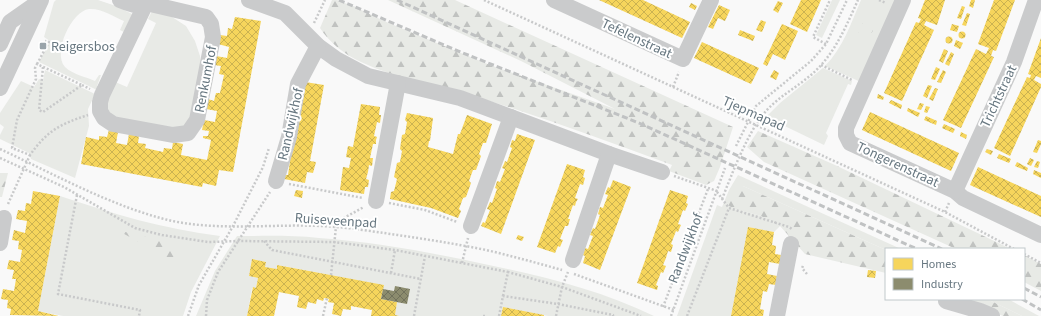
<svg xmlns="http://www.w3.org/2000/svg" width="1041" height="316" font-family="'Source Sans 3',sans-serif">
  <style>
    .green { fill: #e8eae6 }
    .forest { fill: url(#forest-firs) }
    .park { fill: url(#park-crowns) }
    .homes { fill: url(#homes-cross-hatch) }
    .industry { fill: url(#industry-cross-hatch) }
    .lines { fill: none; stroke-linecap: round; stroke-linejoin: round }
    .path { stroke: #c8c9ca; stroke-width: 2.5; stroke-dasharray: 2 2; stroke-linecap: butt }
    .minor { stroke: #cacbcc; stroke-width: 16 }
    .rail { stroke: #c0c2c3; stroke-width: 3; stroke-dasharray: 6 3; stroke-linecap: butt }
    .poi-dot { fill: #9aa4aa; stroke: #fff; stroke-width: 1.5 }
    .labels { text-anchor: middle; stroke-width: 4; stroke-linejoin: round; paint-order: stroke }
    .street-label { font-size: 14px; fill: #677780; stroke: #fff }
    .poi-label { font-size: 14px; fill: #677780; stroke: #fff; text-anchor: start }
  </style>
  <defs>
    <pattern id="forest-firs" width="22" height="20" patternUnits="userSpaceOnUse"><rect width="22" height="20" fill="#e8eae6"/><path d="M5 1l3.5 6h-7zM16 11l3.5 6h-7z" fill="#c0c2c0"/></pattern>
    <pattern id="park-crowns" width="20" height="18" patternUnits="userSpaceOnUse"><rect width="20" height="18" fill="#e8eae6"/><path d="M2 6a3 3 0 1 1 6 0M12 15a3 3 0 1 1 6 0" fill="none" stroke="#c0c2c0"/></pattern>
    <pattern id="homes-cross-hatch" width="8" height="8" patternUnits="userSpaceOnUse"><rect width="8" height="8" fill="#f6d55c"/><path d="M0 0l8 8M0 8l8-8" fill="none" stroke="#cbb251"/></pattern>
    <pattern id="industry-cross-hatch" width="8" height="8" patternUnits="userSpaceOnUse"><rect width="8" height="8" fill="#8c8c6e"/><path d="M0 0l8 8M0 8l8-8" fill="none" stroke="#71725c"/></pattern>
  </defs>
  <rect width="100%" height="100%" fill="#f9f9f9"/>
  <g class="green">
    <path d="M 56,0 L 98,0 L 116,6 L 132,14 L 124,32 L 120,30 L 124,21 C 114,17 101,8 89,9 C 72,11 52,52 65,67 C 72,74 86,77 95,81 L 99,75 L 101,75 L 97,86 L 98,87 L 97,90 L 39,62 L 50,41 L 44,37 L 54,2 Z"/>
    <polygon points="832,0 840,0 822,38 816,35"/>
    <path d="M 861,0 L 899,0 L 863,83 L 825,66 C 843,48 851,23 861,0 Z"/>
    <polygon points="153,9 172,17 186,26 195,41 200,56 201,70 190,121 184,131 131,121 109,115 106,95 113,81 127,87 156,23 148,19"/>
    <polygon points="823,68 852,81 851,85 848,84 826,133 828,136 824,145 766,117 780,103"/>
    <polygon points="45,70 95,94 88,109 89,126 75,178 31,159 29,153 0,139 0,135 4,127 0,124 0,113 21,81 34,87 39,79 43,81"/>
    <polygon points="738,175 901,249 886,249 886,250 743,186 734,209 761,216 780,226 774,232 748,227 731,316 677,316 717,205 722,207 729,190"/>
    <path d="M 60,196 C 113,214 164,229 220,236 L 191,292 L 183,316 L 63,316 L 38,311 Z"/>
    <path d="M 237,236 C 264,236 292,235 319,238 C 374,242 429,252 484,264 C 542,276 600,290 654,316 L 548,316 L 503,307 L 501,316 L 398,316 L 395,315 L 397,302 L 394,291 L 383,289 L 383,285 L 278,265 L 277,269 L 265,267 L 266,262 L 252,259 L 249,276 L 258,278 L 256,288 L 252,288 L 247,316 L 196,316 L 215,271 Z"/>
    <polygon points="987,299 1008,299 1039,316 1022,316"/>
  </g>
  <g class="forest">
    <path d="M 332,0 L 337,0 L 355,7 L 384,21 L 490,65 L 615,109 L 521,61 L 388,0 L 455,0 L 733,127 L 720,167 L 714,181 L 706,185 L 669,171 L 672,165 C 609,142 545,118 480,98 C 441,86 399,80 361,62 C 345,55 329,42 320,28 Z"/>
    <polygon points="758,131 835,165 1011,249 956,249 764,162 747,147"/>
    <polygon points="0,173 8,173 2,197 0,197"/>
    <polygon points="743,186 886,250 886,273 805,254 780,226 761,216 734,209 728,205 737,188"/>
    <polygon points="117,230 175,244 179,262 164,263 155,251"/>
    <polygon points="1024,255 1041,264 1041,291 1024,282"/>
    <polygon points="963,299 987,299 1022,316 1003,316"/>
  </g>
  <polygon class="park" points="863,23 874,28 869,39 858,34"/>
  <g class="homes">
    <polygon points="599,0 643,0 690,22 682,38"/>
    <polygon points="801,0 821,0 807,32 790,24"/>
    <polygon points="925,0 945,0 937,25 926,21 924,25 934,30 902,101 884,93 916,22 919,23 921,19 918,18"/>
    <polygon points="971,0 975,0 973,8 969,6"/>
    <polygon points="994,0 1015,0 996,51 993,50 991,56 994,57 961,128 943,120 976,49 986,54 989,48 978,44"/>
    <polygon points="778,1 783,3 778,13 773,10"/>
    <polygon points="691,3 697,6 695,10 689,7"/>
    <polygon points="719,5 730,10 725,21 718,18 713,29 708,27"/>
    <polygon points="962,6 965,7 961,19 957,18"/>
    <polygon points="967,13 970,14 966,26 962,25"/>
    <polygon points="235,17 261,21 233,172 219,170 216,186 203,183 202,187 81,164 86,137 99,140 99,136 107,137 109,130 118,132 116,143 127,145 129,134 139,136 138,143 146,144 145,148 163,152 164,148 172,149 173,142 183,144 181,155 207,160 211,140 203,138 203,136 208,136 209,131 202,130 204,120 215,122 217,111 206,109 208,99 214,101 216,93 220,93 224,75 219,74 221,66 214,65 216,56 227,58 229,47 218,44 220,35 227,36 228,28 232,29"/>
    <polygon points="761,20 766,22 762,32 756,30"/>
    <polygon points="782,24 798,31 785,60 773,54 767,66 763,64"/>
    <polygon points="952,24 959,26 957,32 950,30"/>
    <polygon points="740,30 755,36 753,41 738,35"/>
    <circle cx="962" cy="35" r="3.5"/>
    <circle cx="949" cy="40" r="3.5"/>
    <polygon points="1041,38 1041,78 1036,76 1034,80 1041,84 1041,87 1010,156 994,148 1027,77 1030,78 1031,75 1028,74"/>
    <polygon points="956,40 963,43 960,49 954,46"/>
    <polygon points="702,42 759,68 751,84 694,58"/>
    <polygon points="944,49 948,51 943,63 939,61"/>
    <polygon points="951,52 954,54 949,66 945,64"/>
    <polygon points="936,67 940,69 935,80 931,79"/>
    <polygon points="774,70 779,73 776,80 770,77"/>
    <polygon points="943,70 946,72 941,83 937,82"/>
    <polygon points="305,82 324,85 310,161 316,162 313,173 307,172 305,183 284,179 285,175 288,175 290,161 288,161"/>
    <polygon points="928,85 932,86 927,98 923,96"/>
    <polygon points="935,88 938,89 933,101 929,99"/>
    <polygon points="878,94 884,97 883,100 877,98"/>
    <polygon points="891,100 902,105 901,109 889,103"/>
    <polygon points="920,103 924,104 921,110 917,109"/>
    <polygon points="361,104 380,107 379,115 381,115 380,123 377,122 374,136 377,137 376,140 376,144 373,144 370,158 373,158 372,166 369,165 368,172 366,179 369,180 368,187 365,187 364,194 340,190 343,167 349,168 351,158 346,157 348,146 353,147"/>
    <polygon points="926,106 930,107 927,113 924,112"/>
    <polygon points="908,108 920,113 918,117 907,111"/>
    <polygon points="870,112 959,153 951,171 862,130"/>
    <polygon points="407,113 433,118 430,141 429,141 428,147 453,154 458,134 460,134 467,115 492,124 486,143 483,143 479,154 481,156 476,170 473,170 469,181 471,183 466,197 463,198 459,209 461,211 458,218 431,208 390,199 391,192 394,191 397,179 394,177 397,163 400,162 402,151 400,149 402,135 405,134 407,122 405,120"/>
    <polygon points="926,116 937,121 936,125 924,120"/>
    <polygon points="944,124 955,129 953,133 942,128"/>
    <polygon points="961,132 967,135 966,139 960,136"/>
    <polygon points="517,134 535,140 501,234 481,226 483,222 485,223 490,210 487,209 490,202 492,203 497,189 495,188 496,185 497,181 500,182 505,169 502,168 504,164 505,161 507,162 512,148 510,147 511,144 512,140 515,141"/>
    <polygon points="1038,140 1041,141 1041,144 1037,153 1033,152"/>
    <polygon points="987,149 993,151 991,155 985,152"/>
    <polygon points="999,154 1011,159 1009,163 997,158"/>
    <polygon points="1030,158 1034,160 1031,166 1027,164"/>
    <polygon points="1037,161 1040,162 1038,168 1034,167"/>
    <polygon points="1017,162 1028,168 1027,171 1015,166"/>
    <polygon points="567,164 585,170 583,177 585,178 583,185 580,184 575,198 578,199 576,202 575,206 573,205 568,219 570,219 568,226 565,226 560,239 563,240 560,247 558,246 555,253 537,247"/>
    <polygon points="978,167 1041,196 1041,217 970,185"/>
    <polygon points="1034,170 1041,173 1041,178 1033,174"/>
    <polygon points="613,180 631,187 600,270 583,263 585,256 583,255 585,248 588,249 593,236 590,235 593,228 595,229 600,215 598,214 600,207 603,208 608,195 605,194 608,187 610,188"/>
    <polygon points="296,190 303,191 302,198 294,196"/>
    <polygon points="670,190 688,196 686,203 688,204 685,211 683,210 678,224 681,225 678,232 676,231 671,244 673,245 671,252 668,251 666,258 663,265 666,266 663,273 661,272 656,285 658,286 657,290 637,283"/>
    <polygon points="33,191 60,196 38,311 59,316 10,315 11,309 7,308 8,300 1,299 3,289 14,291 16,279 12,279 14,270 7,269 9,260 20,262 22,250 18,249 19,241 12,240 14,230 25,233 27,221 16,219 18,210 25,211 26,203 31,204"/>
    <polygon points="748,227 774,232 772,245 776,246 775,254 781,255 780,264 769,262 767,274 777,276 776,285 769,284 767,292 763,291 760,309 764,310 763,316 731,316"/>
    <polygon points="518,235 524,237 522,241 516,239"/>
    <polygon points="252,259 266,262 265,267 277,269 277,265 384,285 381,299 397,302 395,315 399,316 371,316 372,310 351,306 351,310 343,309 341,316 332,314 334,303 328,302 329,299 324,298 323,301 317,299 316,304 308,302 306,309 297,307 299,296 279,292 274,316 247,316 253,287 256,288 258,278 249,276"/>
    <polygon points="868,270 876,271 875,278 867,277"/>
    <polygon points="503,307 544,315 544,316 501,316"/>
  </g>
  <polygon class="industry" points="395,286 410,289 407,304 381,299 383,289 394,291"/>
  <g class="lines">
    <g class="path">
      <polyline points="484,0 945,212 1014,249"/>
      <polyline points="879,0 886,3"/>
      <polyline points="314,23 325,0"/>
      <polyline points="826,44 813,37 830,0"/>
      <polyline points="37,64 49,42 45,41"/>
      <polyline points="821,65 852,80"/>
      <path d="M 43,67 L 39,110 L 43,112 L 82,85 L 37,64 L 35,68 L 36,79 L 17,120 L 12,148 L 30,155 C 47,131 60,124 88,115"/>
      <polyline points="82,85 90,89"/>
      <polyline points="673,87 679,72"/>
      <polyline points="736,146 756,106 811,61 826,44 847,0"/>
      <path d="M 0,149 C 54,174 107,204 164,219 C 218,233 281,222 336,227 C 352,228 369,231 384,233 C 418,238 452,243 486,250 C 512,256 537,263 562,270"/>
      <polyline points="0,158 64,187 135,228 162,235 208,242 239,241 334,242 395,250 508,272"/>
      <polyline points="674,176 717,191"/>
      <polyline points="289,184 363,198"/>
      <polyline points="717,192 729,208 789,227 792,229"/>
      <polyline points="77,195 58,294 140,310 139,316"/>
      <path d="M 722,199 C 732,174 748,131 766,111 C 782,93 806,83 822,64 C 838,46 848,22 858,0"/>
      <polyline points="389,203 425,210 457,222"/>
      <polyline points="8,204 30,155"/>
      <polyline points="945,212 949,203"/>
      <polyline points="264,241 272,250 421,279"/>
      <polyline points="1024,254 1041,263"/>
      <polyline points="462,263 468,238"/>
      <polyline points="803,266 802,268 807,274"/>
      <polyline points="391,273 395,250"/>
      <polyline points="574,274 674,310"/>
      <polyline points="331,275 336,227 340,220 364,207"/>
      <polyline points="503,296 508,272 562,287 641,316"/>
      <polyline points="663,307 708,189"/>
      <polyline points="188,316 199,285 233,226 263,167 269,148"/>
      <polyline points="206,316 207,300 218,272 270,192"/>
      <polyline points="323,316 327,298"/>
      <polyline points="414,316 425,256"/>
      <polyline points="483,316 487,316"/>
      <polyline points="499,316 503,296 558,304 613,315 613,316"/>
      <polyline points="556,316 562,287 568,272"/>
      <polyline points="671,316 725,168"/>
      <polyline points="687,316 729,208"/>
    </g>
    <g class="minor">
      <path d="M 120,0 C 132,5 139,8 151,0"/>
      <polyline points="249,0 285,13 318,46 336,59 368,76 460,98 609,154 662,172"/>
      <polyline points="554,0 683,59 711,0"/>
      <polyline points="903,0 846,128 846,135 850,143 955,191 963,198 1041,235"/>
      <polygon points="146,3 206,17 211,24 213,37 197,120 188,133 173,135 113,124 104,118 100,111 100,102 102,95"/>
      <polyline points="0,44 10,22 40,1"/>
      <polyline points="0,88 41,0"/>
      <polyline points="276,181 289,137 298,84 318,46"/>
      <polyline points="955,191 1014,62 1036,0"/>
      <polyline points="376,201 398,83"/>
      <polyline points="471,226 511,117"/>
      <polyline points="0,243 4,218"/>
      <polyline points="573,260 609,154"/>
      <polyline points="946,301 980,311 992,316"/>
      <polyline points="777,316 791,244"/>
    </g>
    <g class="rail">
      <polyline points="339,0 458,51 639,123 917,249"/>
      <polyline points="397,0 942,249"/>
      <polyline points="1024,288 1041,297"/>
      <polyline points="1022,299 1041,310"/>
    </g>
  </g>
  <rect class="poi-dot" x="39" y="42" width="8" height="8" rx="2"/>
  <g class="labels">
    <g class="street-label">
      <text transform="translate(637 38) rotate(25)" y="5">Tefelenstraat</text>
      <text transform="translate(205 79) rotate(-79)" y="5">Renkumhof</text>
      <text transform="translate(998 96) rotate(-65)" y="5">Trichtstraat</text>
      <text transform="translate(754 113) rotate(24)" y="5">Tjepmapad</text>
      <text transform="translate(290 124) rotate(-77)" y="5">Randwijkhof</text>
      <text transform="translate(898 164) rotate(25)" y="5">Tongerenstraat</text>
      <text transform="translate(336 220) rotate(4)" y="5">Ruiseveenpad</text>
      <text transform="translate(685 248) rotate(-69)" y="5">Randwijkhof</text>
    </g>
    <g class="poi-label">
      <text x="51" y="51">Reigersbos</text>
    </g>
  </g>
  <rect x="885" y="248" width="140" height="52" fill="#ffffff" stroke="#c2c9cc"/>
  <rect x="893" y="258" width="20" height="12" fill="#f6d55c" stroke="#c2c9cc"/>
  <text x="921" y="268" font-size="12" fill="#677780">Homes</text>
  <rect x="893" y="278" width="20" height="12" fill="#8c8c6e" stroke="#c2c9cc"/>
  <text x="921" y="288" font-size="12" fill="#677780">Industry</text>
</svg>
